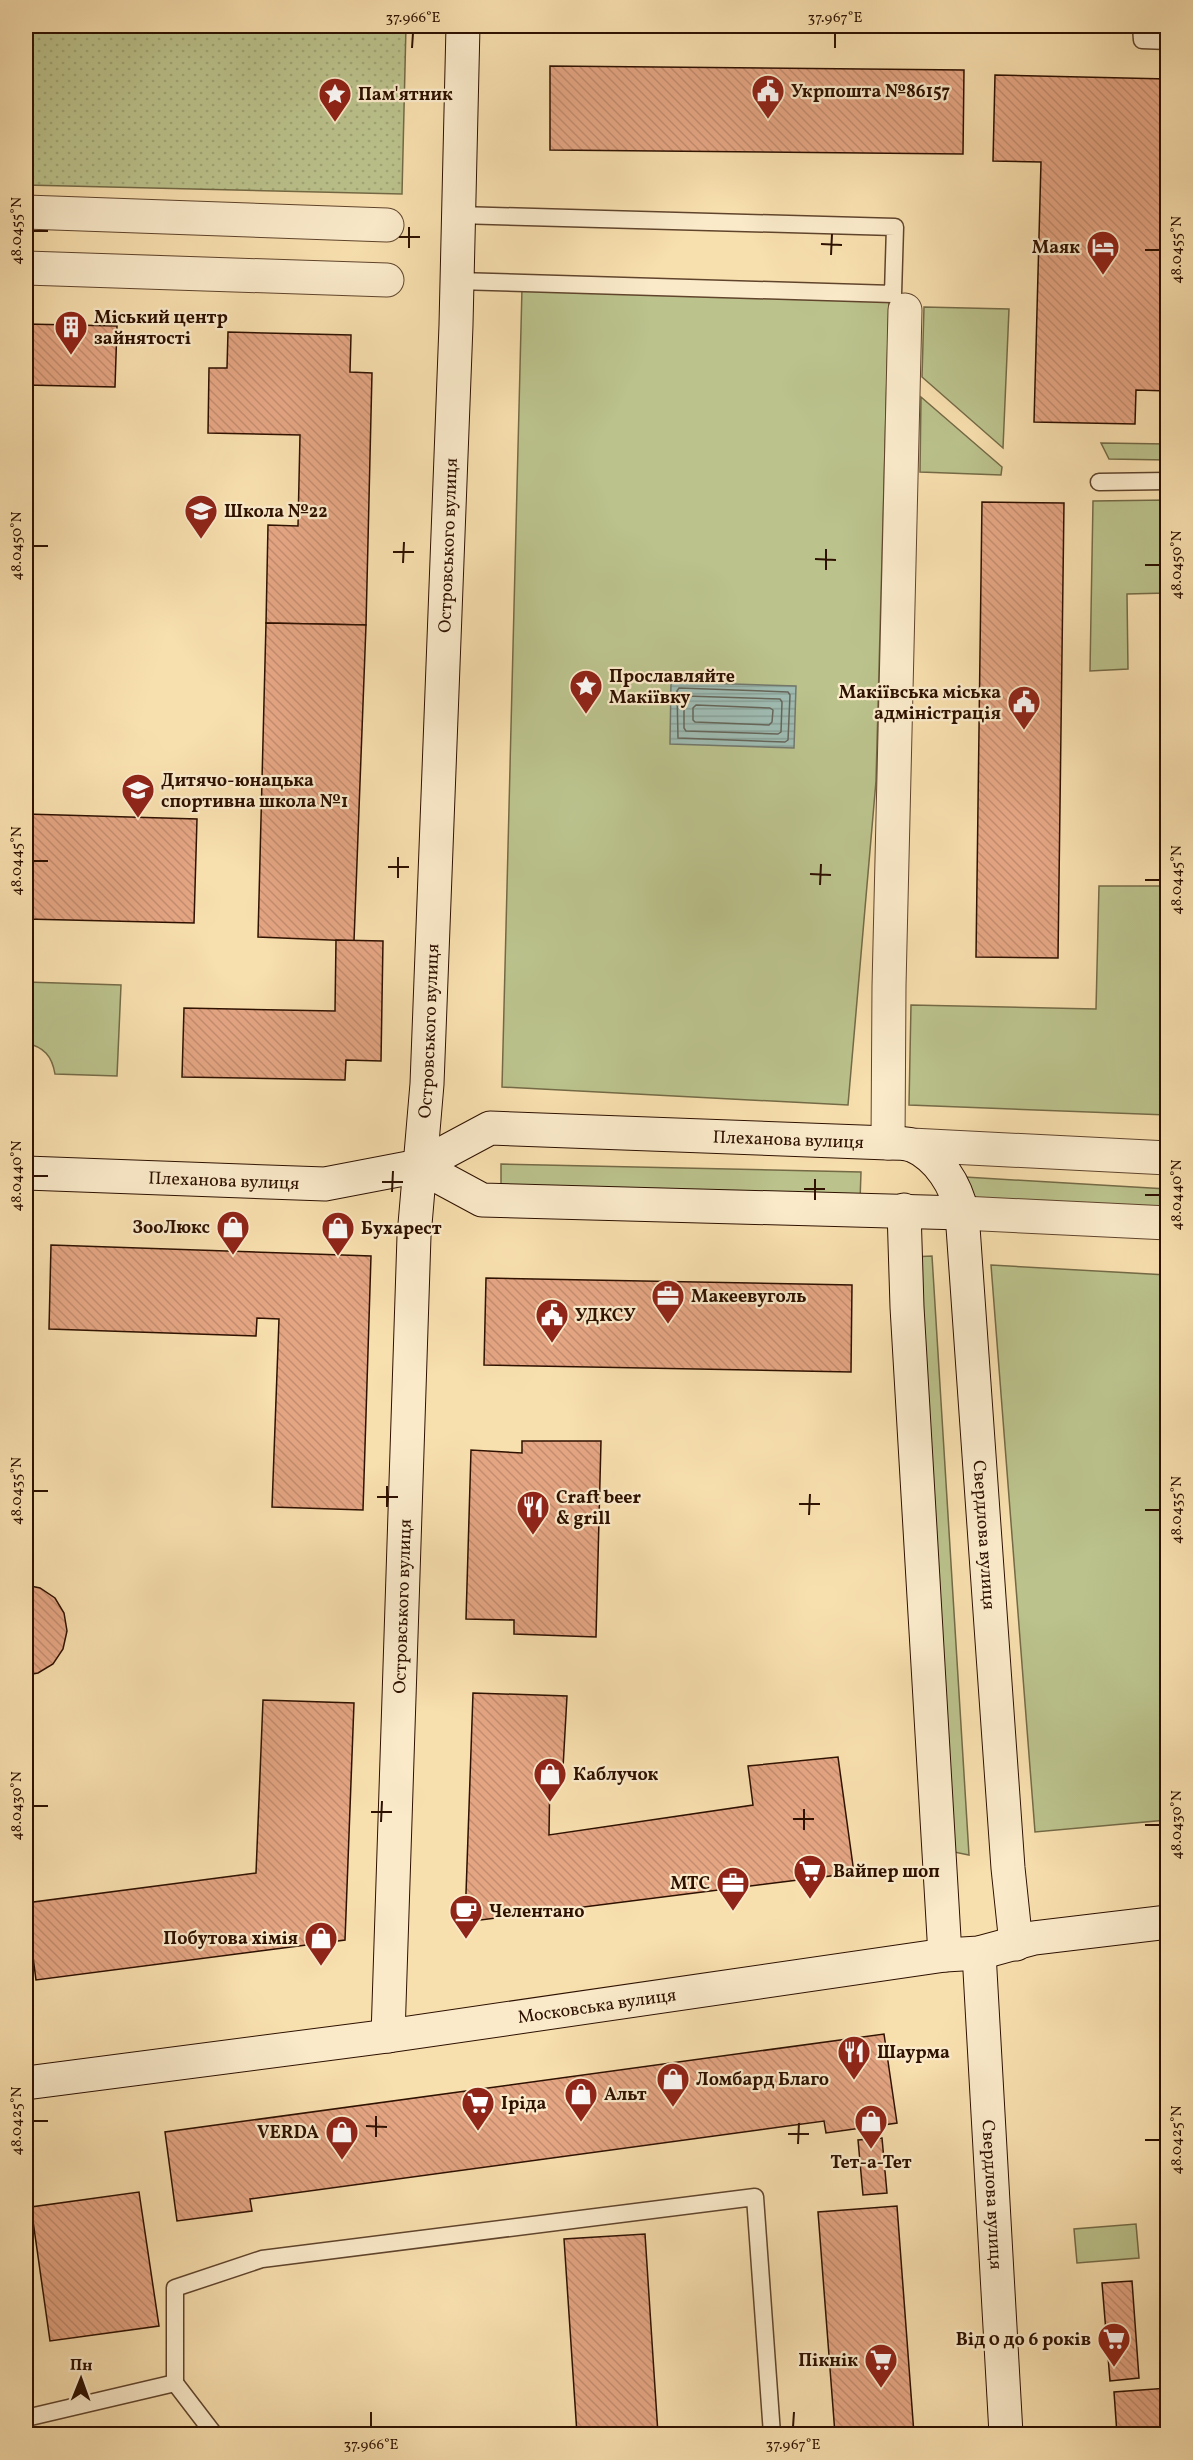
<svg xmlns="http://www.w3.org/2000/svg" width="1193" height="2460" font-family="Vollkorn,serif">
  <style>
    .grass { fill: #bbc28c; stroke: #746a46; stroke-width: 1.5 }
    .park { fill: url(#park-dots); stroke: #746a46; stroke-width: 1.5 }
    .water { fill: url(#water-rules); stroke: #72776b; stroke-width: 1.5 }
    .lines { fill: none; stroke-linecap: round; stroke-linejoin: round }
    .shore { stroke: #666659; stroke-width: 1.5 }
    .building { fill: url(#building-back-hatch); stroke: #2e1100; stroke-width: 1.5 }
    .lane-casing { stroke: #60442c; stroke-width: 19 }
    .street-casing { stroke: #60442c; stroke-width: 35 }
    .secondary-casing { stroke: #2e1100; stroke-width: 35 }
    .lane { stroke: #faeaca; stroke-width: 16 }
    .street { stroke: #faeaca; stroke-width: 33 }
    .secondary { stroke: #faeaca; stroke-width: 33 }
    .ticks { fill: none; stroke: #2e1100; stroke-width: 2 }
    .labels { text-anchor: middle; stroke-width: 4.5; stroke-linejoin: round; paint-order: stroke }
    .poi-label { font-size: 18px; font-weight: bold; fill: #2e1100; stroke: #faeaca; text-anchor: start }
    .street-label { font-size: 18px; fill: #2e1100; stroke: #faeaca }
    .neatline { fill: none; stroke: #2e1100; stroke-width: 2 }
    .ticks-label { font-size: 15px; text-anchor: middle; fill: #2e1100 }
  </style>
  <defs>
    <pattern id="park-dots" width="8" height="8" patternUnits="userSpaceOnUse" patternTransform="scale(1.5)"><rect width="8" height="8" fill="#bbc28c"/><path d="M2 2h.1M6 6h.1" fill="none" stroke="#a1a677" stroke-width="1.8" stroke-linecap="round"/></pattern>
    <pattern id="water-rules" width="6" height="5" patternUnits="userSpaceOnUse" patternTransform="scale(1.5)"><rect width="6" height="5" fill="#9fbbb2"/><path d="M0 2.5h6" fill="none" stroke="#89a097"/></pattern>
    <pattern id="building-back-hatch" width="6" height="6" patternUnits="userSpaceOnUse" patternTransform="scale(1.5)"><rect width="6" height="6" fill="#e4a583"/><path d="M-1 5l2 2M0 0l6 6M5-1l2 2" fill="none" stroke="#c48d6f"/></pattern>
  </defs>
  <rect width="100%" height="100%" fill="#f8dfae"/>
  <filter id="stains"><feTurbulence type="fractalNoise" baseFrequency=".00333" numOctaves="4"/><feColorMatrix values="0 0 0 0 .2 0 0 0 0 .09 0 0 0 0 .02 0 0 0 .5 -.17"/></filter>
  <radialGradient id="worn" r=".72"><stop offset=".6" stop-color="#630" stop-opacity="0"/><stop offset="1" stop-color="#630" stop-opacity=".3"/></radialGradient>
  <g class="grass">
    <polygon points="522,288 889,298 876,781 848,1105 502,1087"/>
    <polygon points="924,307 1009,309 1003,448 922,377"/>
    <polygon points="921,397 1002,467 1001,475 920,472"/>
    <polygon points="1101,443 1167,444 1167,460 1109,459"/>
    <polygon points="1167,500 1167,593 1127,594 1128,669 1090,671 1093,501"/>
    <polygon points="1099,886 1167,886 1167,1115 909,1105 911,1005 1096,1009"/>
    <path d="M 26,982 L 121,985 L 117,1076 L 55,1074 C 52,1056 44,1047 26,1043 Z"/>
    <polygon points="501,1164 861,1172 860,1201 501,1192"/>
    <polygon points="965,1177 1167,1189 1167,1215 975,1205"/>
    <polygon points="932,1256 969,1855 944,1850 911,1257"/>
    <polygon points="991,1265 1167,1275 1167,1820 1035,1832"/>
    <polygon points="1136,2224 1139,2258 1077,2263 1074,2229"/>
  </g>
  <polygon class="park" points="26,26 406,26 402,194 26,185"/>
  <polygon class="water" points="671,682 796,686 794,748 670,744"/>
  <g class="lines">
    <g class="shore">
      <polygon points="679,688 788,692 790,695 788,740 785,742 678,738 677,691"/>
      <polygon points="686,696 780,699 782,702 781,732 778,734 686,731 684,728 684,698"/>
      <polygon points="696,705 770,708 773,710 772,722 769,725 695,722 693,720 693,708"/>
    </g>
  </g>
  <g class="building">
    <polygon points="1156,26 1168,26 1168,34 1157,34"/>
    <polygon points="550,66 964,70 963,154 550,150"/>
    <polygon points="995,75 1168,79 1168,391 1136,390 1135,424 1034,422 1041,162 993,161"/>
    <polygon points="26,324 117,326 115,387 26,385"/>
    <polygon points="228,332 351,335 350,372 372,373 366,625 266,623 268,525 298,526 300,435 208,433 209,368 227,368"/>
    <polygon points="982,502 1064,503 1058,958 976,957"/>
    <polygon points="266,623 366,625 354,941 258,937"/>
    <polygon points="26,814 197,819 194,923 26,919"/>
    <polygon points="336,940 383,941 381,1061 346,1060 345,1080 182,1077 184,1008 335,1011"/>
    <polygon points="51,1245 371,1256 363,1510 272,1507 279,1319 257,1318 256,1336 49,1329"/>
    <polygon points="486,1278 852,1285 851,1372 484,1365"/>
    <polygon points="522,1441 601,1441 596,1637 514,1634 514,1620 466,1619 471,1450 522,1453"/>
    <polygon points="26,1585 40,1588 55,1598 64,1613 67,1631 63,1649 53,1664 38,1673 26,1675"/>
    <polygon points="473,1693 567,1696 563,1768 550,1767 549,1835 753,1805 748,1766 838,1757 854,1873 465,1922"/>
    <polygon points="263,1700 354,1703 345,1940 36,1980 26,1903 256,1873"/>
    <polygon points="884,2034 897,2123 826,2133 824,2121 250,2199 252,2211 177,2221 165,2132"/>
    <polygon points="882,2138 887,2193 863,2195 858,2140"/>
    <polygon points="139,2192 159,2326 50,2341 31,2207"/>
    <polygon points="897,2206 914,2434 835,2434 818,2212"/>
    <polygon points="645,2234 658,2434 577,2434 564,2239"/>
    <polygon points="1132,2281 1139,2378 1110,2381 1102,2283"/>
    <polygon points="1168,2388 1168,2434 1117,2434 1114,2392"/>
  </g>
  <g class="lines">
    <g class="lane-casing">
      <g id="lane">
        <polyline points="1141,26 1142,40 1168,41"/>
        <polyline points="457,281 893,294 895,227 458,215"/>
        <polyline points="1099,482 1168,481"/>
        <polyline points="175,2383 214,2434"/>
        <polyline points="26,2418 175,2383 175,2288 262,2259 755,2197 772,2434"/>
      </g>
    </g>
    <g class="street-casing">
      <g id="street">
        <polyline points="26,212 387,225"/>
        <polyline points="26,268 387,280"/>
        <polyline points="888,1143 889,986 905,310"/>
        <polyline points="911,1145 1168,1158"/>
        <polyline points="962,1213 1168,1223"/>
      </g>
    </g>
    <g class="secondary-casing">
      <g id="secondary">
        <polyline points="419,1166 482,1200 962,1213"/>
        <path id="s1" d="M 26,1173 L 325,1184 L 419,1166 L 490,1128 L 888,1143 C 895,1143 905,1143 912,1145 C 939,1157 956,1185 962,1213 L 1008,1868 L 1016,1944"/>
        <polyline points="904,1210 907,1307 945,1955"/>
        <path id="s2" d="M 979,1953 L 1006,2434"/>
        <path id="s3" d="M 388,2036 L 414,1236 L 427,1084 L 456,325 L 463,26"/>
        <path id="s4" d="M 26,2083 L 388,2036 L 945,1955 L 979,1953 L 1034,1938 L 1168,1922"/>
      </g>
    </g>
    <use href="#lane" class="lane"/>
    <use href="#street" class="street"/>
    <use href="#secondary" class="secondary"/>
  </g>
  <path class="ticks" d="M 412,48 L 413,33M 835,48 L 835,33M 33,231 L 48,231M 399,237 L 420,237M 821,244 L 842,245M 409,248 L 409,227M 1145,250 L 1160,250M 831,255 L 832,234M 33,546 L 48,546M 393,552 L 414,552M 815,559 L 836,560M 403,563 L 404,542M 1145,565 L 1160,565M 826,570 L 826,549M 33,861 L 48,861M 388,867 L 409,867M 810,874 L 831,875M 398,878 L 398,857M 1145,880 L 1160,880M 820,885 L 821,864M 33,1176 L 48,1176M 382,1182 L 403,1182M 804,1189 L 825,1189M 392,1192 L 393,1171M 1145,1195 L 1160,1195M 815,1200 L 815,1179M 33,1491 L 48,1491M 377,1497 L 398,1497M 799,1504 L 820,1504M 387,1507 L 387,1486M 1145,1510 L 1160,1510M 809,1515 L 810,1494M 33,1806 L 48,1806M 371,1812 L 392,1812M 793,1819 L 814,1819M 381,1822 L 382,1801M 1145,1825 L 1160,1825M 804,1830 L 804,1809M 33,2121 L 48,2121M 366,2126 L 387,2127M 788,2134 L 809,2134M 376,2137 L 376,2116M 1145,2140 L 1160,2140M 798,2144 L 799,2123M 371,2427 L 371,2412M 793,2427 L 794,2412"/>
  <defs>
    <g id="civic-pin" transform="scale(1.725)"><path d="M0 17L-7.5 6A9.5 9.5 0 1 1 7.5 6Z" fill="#8f2418" stroke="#faeaca"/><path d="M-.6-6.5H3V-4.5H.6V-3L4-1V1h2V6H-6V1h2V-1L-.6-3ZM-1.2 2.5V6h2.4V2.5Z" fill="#fff"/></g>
    <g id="sight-pin" transform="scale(1.725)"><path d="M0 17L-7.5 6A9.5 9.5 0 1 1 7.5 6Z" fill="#8f2418" stroke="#faeaca"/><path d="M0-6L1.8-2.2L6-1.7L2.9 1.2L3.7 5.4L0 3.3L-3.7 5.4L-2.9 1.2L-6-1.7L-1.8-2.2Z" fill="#fff"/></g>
    <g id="hotel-pin" transform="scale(1.725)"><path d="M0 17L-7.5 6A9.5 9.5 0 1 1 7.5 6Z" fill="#8f2418" stroke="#faeaca"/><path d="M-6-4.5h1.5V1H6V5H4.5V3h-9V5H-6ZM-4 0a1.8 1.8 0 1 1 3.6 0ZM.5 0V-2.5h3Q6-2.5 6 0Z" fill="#fff"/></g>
    <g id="building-pin" transform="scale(1.725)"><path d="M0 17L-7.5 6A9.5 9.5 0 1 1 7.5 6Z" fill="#8f2418" stroke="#faeaca"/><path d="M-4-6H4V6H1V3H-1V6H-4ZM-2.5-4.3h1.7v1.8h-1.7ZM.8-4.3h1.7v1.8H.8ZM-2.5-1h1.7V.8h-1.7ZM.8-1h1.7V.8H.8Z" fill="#fff"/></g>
    <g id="school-pin" transform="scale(1.725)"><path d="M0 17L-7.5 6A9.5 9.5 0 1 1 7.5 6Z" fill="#8f2418" stroke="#faeaca"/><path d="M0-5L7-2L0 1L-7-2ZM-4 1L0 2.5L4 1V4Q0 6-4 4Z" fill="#fff"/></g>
    <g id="shop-pin" transform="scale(1.725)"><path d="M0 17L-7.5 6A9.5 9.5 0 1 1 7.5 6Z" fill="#8f2418" stroke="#faeaca"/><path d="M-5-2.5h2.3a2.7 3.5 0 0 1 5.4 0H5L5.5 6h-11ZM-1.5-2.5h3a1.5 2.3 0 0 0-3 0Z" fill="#fff"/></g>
    <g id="office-pin" transform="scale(1.725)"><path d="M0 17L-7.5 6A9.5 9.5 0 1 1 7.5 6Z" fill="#8f2418" stroke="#faeaca"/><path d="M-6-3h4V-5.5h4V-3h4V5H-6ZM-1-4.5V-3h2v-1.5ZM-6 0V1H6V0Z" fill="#fff"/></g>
    <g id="restaurant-pin" transform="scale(1.725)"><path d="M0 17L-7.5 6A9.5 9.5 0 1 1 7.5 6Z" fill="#8f2418" stroke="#faeaca"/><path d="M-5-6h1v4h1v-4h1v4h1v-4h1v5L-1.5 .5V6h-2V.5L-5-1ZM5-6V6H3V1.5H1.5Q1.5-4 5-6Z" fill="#fff"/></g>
    <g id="supermarket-pin" transform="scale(1.725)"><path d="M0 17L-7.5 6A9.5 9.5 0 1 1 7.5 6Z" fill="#8f2418" stroke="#faeaca"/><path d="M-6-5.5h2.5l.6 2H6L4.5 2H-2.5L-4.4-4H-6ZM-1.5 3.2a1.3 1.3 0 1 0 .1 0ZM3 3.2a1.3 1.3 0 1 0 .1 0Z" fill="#fff"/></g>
    <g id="cafe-pin" transform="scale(1.725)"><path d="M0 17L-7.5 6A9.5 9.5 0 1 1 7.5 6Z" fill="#8f2418" stroke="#faeaca"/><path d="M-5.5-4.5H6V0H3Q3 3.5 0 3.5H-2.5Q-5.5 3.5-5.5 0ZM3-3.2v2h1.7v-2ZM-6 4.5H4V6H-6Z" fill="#fff"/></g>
  </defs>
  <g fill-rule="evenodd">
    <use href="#civic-pin" x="768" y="91"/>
    <use href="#sight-pin" x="335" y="94"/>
    <use href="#hotel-pin" x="1103" y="247"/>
    <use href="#building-pin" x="71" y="327"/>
    <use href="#school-pin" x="201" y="511"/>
    <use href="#sight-pin" x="586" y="686"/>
    <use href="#civic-pin" x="1024" y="702"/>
    <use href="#school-pin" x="138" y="790"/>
    <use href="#shop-pin" x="233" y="1227"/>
    <use href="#shop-pin" x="338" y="1228"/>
    <use href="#office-pin" x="668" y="1296"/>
    <use href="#civic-pin" x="552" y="1315"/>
    <use href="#restaurant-pin" x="533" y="1507"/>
    <use href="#shop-pin" x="550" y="1774"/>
    <use href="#supermarket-pin" x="810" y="1871"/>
    <use href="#office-pin" x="733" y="1883"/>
    <use href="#cafe-pin" x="466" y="1911"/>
    <use href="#shop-pin" x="321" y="1938"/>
    <use href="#restaurant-pin" x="854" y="2052"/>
    <use href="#shop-pin" x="673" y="2079"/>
    <use href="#shop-pin" x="581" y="2094"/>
    <use href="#supermarket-pin" x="478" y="2103"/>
    <use href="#shop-pin" x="871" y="2121"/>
    <use href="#shop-pin" x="342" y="2132"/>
    <use href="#supermarket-pin" x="1114" y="2339"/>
    <use href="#supermarket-pin" x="881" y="2360"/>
  </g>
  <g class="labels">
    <g class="poi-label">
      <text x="791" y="97">Укрпошта №86157</text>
      <text x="358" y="100">Пам'ятник</text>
      <text x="1080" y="253" text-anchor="end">Маяк</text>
      <text x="94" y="323">Міський центр<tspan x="94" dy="21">зайнятості</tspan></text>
      <text x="224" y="517">Школа №22</text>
      <text x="609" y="682">Прославляйте<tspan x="609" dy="21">Макіївку</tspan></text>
      <text x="1001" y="698" text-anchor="end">Макіївська міська<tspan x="1001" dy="21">адміністрація</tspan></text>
      <text x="161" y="786">Дитячо-юнацька<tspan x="161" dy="21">спортивна школа №1</tspan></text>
      <text x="210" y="1233" text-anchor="end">ЗооЛюкс</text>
      <text x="361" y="1234">Бухарест</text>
      <text x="691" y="1302">Макеевуголь</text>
      <text x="575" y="1321">УДКСУ</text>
      <text x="556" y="1503">Craft beer<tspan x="556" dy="21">&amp; grill</tspan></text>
      <text x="573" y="1780">Каблучок</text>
      <text x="833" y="1877">Вайпер шоп</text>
      <text x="710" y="1889" text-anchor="end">МТС</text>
      <text x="489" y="1917">Челентано</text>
      <text x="298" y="1944" text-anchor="end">Побутова хімія</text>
      <text x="877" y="2058">Шаурма</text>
      <text x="696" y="2085">Ломбард Благо</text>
      <text x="604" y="2100">Альт</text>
      <text x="501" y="2109">Іріда</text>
      <text x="319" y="2138" text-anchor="end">VERDA</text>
      <text x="871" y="2168" text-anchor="middle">Тет-а-Тет</text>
      <text x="1091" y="2345" text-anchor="end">Від 0 до 6 років</text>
      <text x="858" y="2366" text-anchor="end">Пікнік</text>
    </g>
    <g class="street-label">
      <text dy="6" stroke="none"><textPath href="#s3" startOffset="1492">Островського вулиця</textPath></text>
      <text dy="6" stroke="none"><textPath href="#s3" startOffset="1006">Островського вулиця</textPath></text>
      <text dy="6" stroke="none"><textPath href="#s1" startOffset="774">Плеханова вулиця</textPath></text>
      <text dy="6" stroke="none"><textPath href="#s1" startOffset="198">Плеханова вулиця</textPath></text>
      <text dy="6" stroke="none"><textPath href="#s1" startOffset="1308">Свердлова вулиця</textPath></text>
      <text dy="6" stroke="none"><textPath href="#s3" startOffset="430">Островського вулиця</textPath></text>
      <text dy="6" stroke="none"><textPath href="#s4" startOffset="576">Московська вулиця</textPath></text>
      <text dy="6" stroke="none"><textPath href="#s2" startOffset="242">Свердлова вулиця</textPath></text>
    </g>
  </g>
  <rect width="1193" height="2460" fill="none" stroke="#f8dfae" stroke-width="66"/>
  <g transform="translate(81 2379) rotate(1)" stroke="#faeaca" stroke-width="4.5" paint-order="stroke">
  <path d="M0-4.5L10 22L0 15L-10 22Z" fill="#2e1100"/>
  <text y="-9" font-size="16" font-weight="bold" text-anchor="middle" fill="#2e1100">Пн</text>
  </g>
  <rect x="33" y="33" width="1127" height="2394" class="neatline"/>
  <g class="ticks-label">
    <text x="413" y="22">37.966°E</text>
    <text x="835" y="22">37.967°E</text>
    <text transform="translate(16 231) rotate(-90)" y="5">48.0455°N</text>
    <text transform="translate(1176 250) rotate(-90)" y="5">48.0455°N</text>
    <text transform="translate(16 546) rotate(-90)" y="5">48.0450°N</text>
    <text transform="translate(1176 565) rotate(-90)" y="5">48.0450°N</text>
    <text transform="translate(16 861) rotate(-90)" y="5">48.0445°N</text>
    <text transform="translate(1176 880) rotate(-90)" y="5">48.0445°N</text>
    <text transform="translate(16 1176) rotate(-90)" y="5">48.0440°N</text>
    <text transform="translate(1176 1195) rotate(-90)" y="5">48.0440°N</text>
    <text transform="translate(16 1491) rotate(-90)" y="5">48.0435°N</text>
    <text transform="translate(1176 1510) rotate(-90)" y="5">48.0435°N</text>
    <text transform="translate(16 1806) rotate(-90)" y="5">48.0430°N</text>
    <text transform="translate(1176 1825) rotate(-90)" y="5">48.0430°N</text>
    <text transform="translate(16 2121) rotate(-90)" y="5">48.0425°N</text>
    <text transform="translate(1176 2140) rotate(-90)" y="5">48.0425°N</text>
    <text x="371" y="2449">37.966°E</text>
    <text x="793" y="2449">37.967°E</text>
  </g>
  <rect width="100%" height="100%" filter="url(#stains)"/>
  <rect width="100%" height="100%" fill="url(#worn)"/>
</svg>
